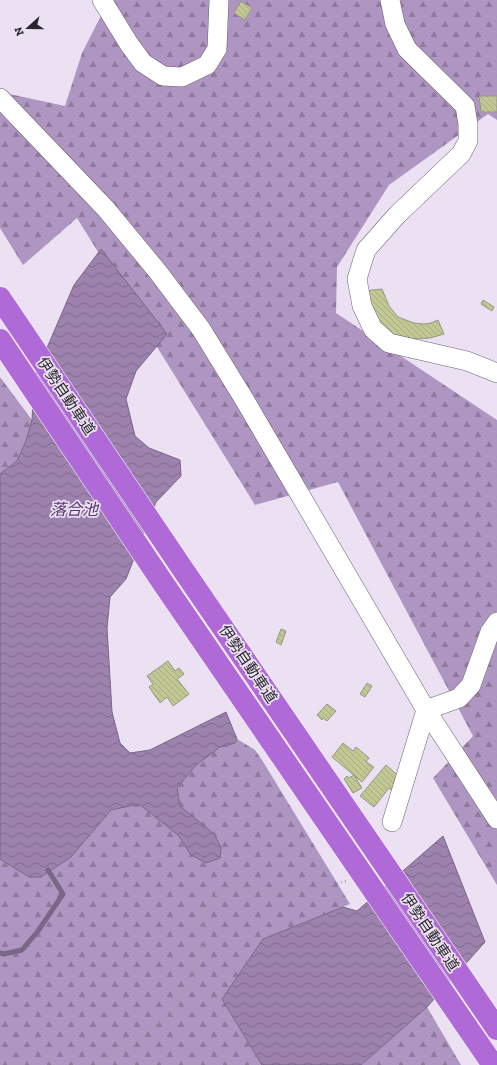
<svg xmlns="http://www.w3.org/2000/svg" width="497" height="1065" font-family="'Zilla Slab','Noto Sans JP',serif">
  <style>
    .forest { fill: url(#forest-firs) }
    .water { fill: url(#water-waves); stroke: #7a6687 }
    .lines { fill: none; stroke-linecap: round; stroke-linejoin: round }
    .stream { stroke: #7a6687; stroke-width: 5 }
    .building { fill: url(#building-back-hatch); stroke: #949786 }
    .minor-casing { stroke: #6a6170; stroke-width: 20 }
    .path { stroke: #a69eac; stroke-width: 2.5; stroke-dasharray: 1 3; stroke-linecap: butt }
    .minor { stroke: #fff; stroke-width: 19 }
    .highway-bridge-casing { stroke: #fff; stroke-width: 23; stroke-linecap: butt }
    .highway-bridge { stroke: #af6ad8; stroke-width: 22 }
    .labels { text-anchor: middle; stroke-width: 3.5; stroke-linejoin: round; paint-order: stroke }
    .street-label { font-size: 15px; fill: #2a262d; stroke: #ebe1f2 }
    .water-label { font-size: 16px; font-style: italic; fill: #57346c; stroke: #ebe1f2 }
  </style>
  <defs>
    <pattern id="forest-firs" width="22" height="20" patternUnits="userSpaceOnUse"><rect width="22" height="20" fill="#af95c1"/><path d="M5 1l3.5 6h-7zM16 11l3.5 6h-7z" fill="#8f799d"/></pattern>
    <pattern id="water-waves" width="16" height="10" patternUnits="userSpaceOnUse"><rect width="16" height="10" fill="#9c82ad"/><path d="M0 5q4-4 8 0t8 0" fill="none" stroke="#7f6a8d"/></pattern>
    <pattern id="building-back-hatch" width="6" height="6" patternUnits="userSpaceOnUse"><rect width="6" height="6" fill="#c1c894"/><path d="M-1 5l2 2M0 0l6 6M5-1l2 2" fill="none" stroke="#a6ac80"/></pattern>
  </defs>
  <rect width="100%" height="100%" fill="#ebe1f2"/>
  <g class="forest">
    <polygon points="109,0 497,0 497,120 488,114 389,185 337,267 336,313 497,420 497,885 433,778 473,736 338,482 255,505 77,218 23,265 0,228 0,92 65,106 82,53"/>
    <polygon points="0,377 32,420 26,441 17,461 0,474"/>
    <polygon points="237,739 255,750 262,760 350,904 263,939 222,999 262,1065 0,1065 0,859 29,877 41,877 71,857 111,810 139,804 179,836 190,854 221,847 214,834 180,806 177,788 196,765 220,747 235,743"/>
    <polygon points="427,1007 461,1065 361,1065"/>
  </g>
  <g class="water">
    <polygon points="101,249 167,334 136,371 126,399 135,436 149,448 180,460 181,476 156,502 126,579 110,597 107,628 112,712 120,743 130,753 150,750 226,712 237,739 235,743 220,747 196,765 177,788 180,806 214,834 221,847 220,858 206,863 190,854 179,836 139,804 111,810 71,857 41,877 29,877 0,859 0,474 17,461 26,441 32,420 34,378 74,285"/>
    <polygon points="443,836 485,942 427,1007 361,1065 262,1065 222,999 263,939 343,907 357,911"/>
  </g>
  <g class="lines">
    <polyline class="stream" points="0,953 4,954 22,950 38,931 63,894 48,870"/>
  </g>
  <g class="building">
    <polygon points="241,1 252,8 245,20 234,13"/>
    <polygon points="479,96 497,96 497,112 481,112"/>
    <polygon points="382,289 389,306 398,317 414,323 424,324 431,323 438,320 444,334 430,338 413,339 381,331 363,291"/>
    <polygon points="483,300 494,307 492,311 481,304"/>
    <polygon points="281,629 286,631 281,645 276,642"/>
    <polygon points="168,661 175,671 179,668 184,674 177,679 189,694 173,706 167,697 160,703 149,687 153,684 147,676"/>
    <polygon points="367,683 372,686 365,697 360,694"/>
    <polygon points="327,704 336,711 327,721 323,718 322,720 317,715"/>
    <polygon points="343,743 353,751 356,747 369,758 366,762 374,767 362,782 332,757"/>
    <polygon points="386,765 403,780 394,792 389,788 374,807 360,796"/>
    <polygon points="354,775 362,788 353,793 344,779 347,776 349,778"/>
  </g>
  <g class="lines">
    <g class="minor-casing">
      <g id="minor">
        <polyline points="102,0 129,44 143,63 163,76 182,77 207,65 217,49 219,0"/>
        <polyline points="390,0 395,24 407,49 465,106 468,124 468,141 461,154 397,215 366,250 357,279 362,306 373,329 389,343 467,361 497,373"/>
        <polyline points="0,98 106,209 158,272 201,329 244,399 426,710 497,819"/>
        <polyline points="392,822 426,710 459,698 471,685 490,632 497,622"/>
      </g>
    </g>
    <polyline class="path" points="99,1065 175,1012 188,990 202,949 202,919 212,896 232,888 292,891 328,886 346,881"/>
    <use href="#minor" class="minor"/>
    <g class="highway-bridge-casing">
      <g id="highway-bridge">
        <polyline points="0,298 184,571 497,1029"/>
        <polyline points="0,340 165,586 493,1065"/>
      </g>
    </g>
    <use href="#highway-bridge" class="highway-bridge"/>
  </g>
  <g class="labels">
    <g class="street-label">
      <text transform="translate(66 396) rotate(56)" y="5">伊勢自動車道</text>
      <text transform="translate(248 664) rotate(56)" y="5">伊勢自動車道</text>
      <text transform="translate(430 932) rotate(56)" y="5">伊勢自動車道</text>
    </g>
    <g class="water-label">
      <text x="74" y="515">落合池</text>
    </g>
  </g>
  <g transform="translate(28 28) rotate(249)" stroke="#ebe1f2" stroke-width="3" paint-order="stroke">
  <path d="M0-3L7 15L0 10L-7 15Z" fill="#2a262d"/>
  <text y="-6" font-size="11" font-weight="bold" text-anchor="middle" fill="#2a262d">N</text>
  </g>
</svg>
